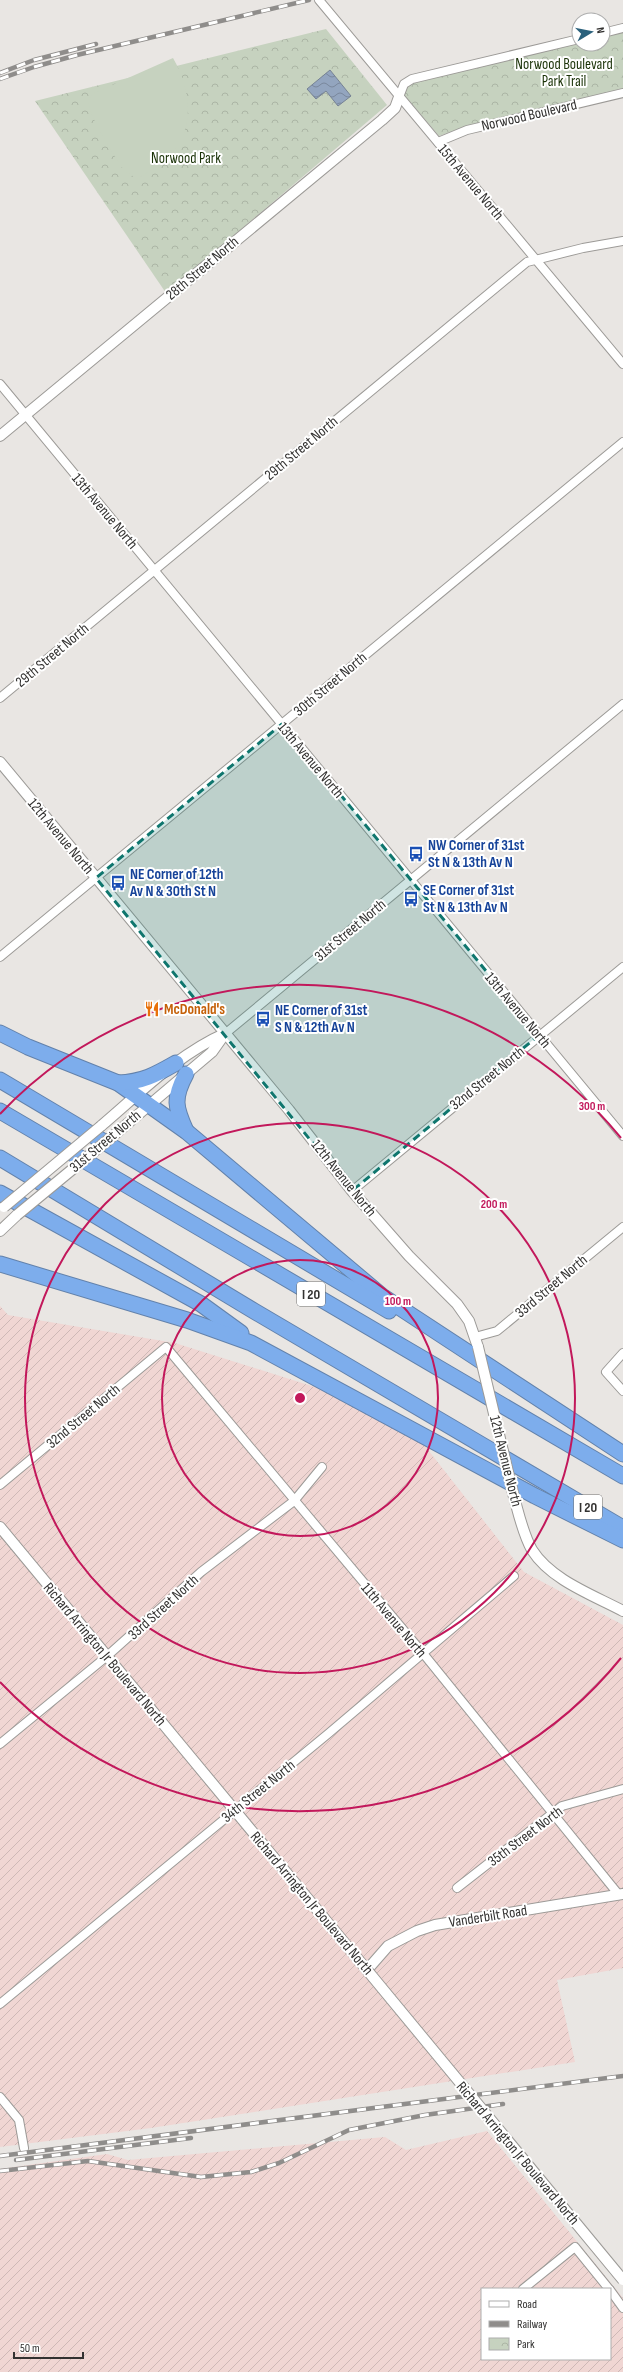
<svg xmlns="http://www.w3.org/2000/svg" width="623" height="2372" font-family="'Sofia Sans Condensed',sans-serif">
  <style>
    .industrial { fill: url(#industrial-furrows); fill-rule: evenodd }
    .park { fill: url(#park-crowns) }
    .garden { fill: #c6d2bf }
    .water { fill: url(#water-waves); stroke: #768294 }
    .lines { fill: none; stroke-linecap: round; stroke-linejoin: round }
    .minor-casing { stroke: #9c9a97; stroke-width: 10 }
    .tertiary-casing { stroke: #9c9a97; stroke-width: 12 }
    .motorway-casing { stroke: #6382ab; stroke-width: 17 }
    .minor { stroke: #fff; stroke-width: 8 }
    .tertiary { stroke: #fff; stroke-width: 10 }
    .motorway { stroke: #7dadec; stroke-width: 15 }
    .rail-casing { stroke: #8f8d8b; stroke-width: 4.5 }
    .rail { stroke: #fff; stroke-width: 3; stroke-dasharray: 9; stroke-linecap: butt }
    .tertiary-bridge-casing { stroke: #9c9a97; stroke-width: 12; stroke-linecap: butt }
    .tertiary-bridge { stroke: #fff; stroke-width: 10 }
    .marked { fill: #0f766e; fill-opacity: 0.2; stroke: #0f766e; stroke-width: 3; stroke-dasharray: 8 5; stroke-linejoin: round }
    .ring { fill: none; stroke: #c2185b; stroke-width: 2 }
    .labels { text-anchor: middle; stroke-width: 4; stroke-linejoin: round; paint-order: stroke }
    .shield { fill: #fff; stroke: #70706f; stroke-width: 1 }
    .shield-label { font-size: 14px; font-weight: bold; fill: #333231 }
    .park-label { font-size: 15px; fill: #1a3207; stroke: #fff }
    .street-label { font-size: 15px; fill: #333231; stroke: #fff }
    .transit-label { font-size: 15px; font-weight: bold; fill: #164399; stroke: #fff; text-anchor: start }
    .food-label { font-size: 15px; font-weight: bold; fill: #c56008; stroke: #fff; text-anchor: start }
    .centre { fill: #c2185b; stroke: #fff; stroke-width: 2 }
    .ring-label { font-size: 12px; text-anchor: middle; font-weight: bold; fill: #c2185b; stroke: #fff; stroke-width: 4; stroke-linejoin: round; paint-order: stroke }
  </style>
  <defs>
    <pattern id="industrial-furrows" width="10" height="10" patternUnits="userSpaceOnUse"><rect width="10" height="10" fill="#f0d6d3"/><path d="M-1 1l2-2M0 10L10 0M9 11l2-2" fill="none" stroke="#ceb8b6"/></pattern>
    <pattern id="park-crowns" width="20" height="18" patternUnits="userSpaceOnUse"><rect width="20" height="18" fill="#c6d2bf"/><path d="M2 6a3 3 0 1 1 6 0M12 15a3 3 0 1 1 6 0" fill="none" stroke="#abb5a5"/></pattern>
    <pattern id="water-waves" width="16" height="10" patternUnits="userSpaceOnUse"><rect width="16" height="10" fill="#93a5bf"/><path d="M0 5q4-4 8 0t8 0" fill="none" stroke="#79879c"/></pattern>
  </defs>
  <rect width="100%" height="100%" fill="#e9e6e3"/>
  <g class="industrial">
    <polygon points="0,1306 8,1315 175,1343 337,1394 425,1446 524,1572 623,1625 623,1968 557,1980 575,2062 151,2128 0,2147"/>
    <path d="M 487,2131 L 623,2298 L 623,2372 L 0,2372 L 0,2169 L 107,2154 L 128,2160 L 385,2137 L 406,2150 ZM 482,2289 L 610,2289 L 610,2359 L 482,2359 Z"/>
  </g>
  <g class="park">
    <polygon points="623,28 623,89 462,128 439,136 405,96 404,84 579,39 579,44 603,44 603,33"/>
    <polygon points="326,29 387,105 166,293 35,101"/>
  </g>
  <path class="garden" d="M 173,58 C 192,91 197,135 163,162 C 155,168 146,173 137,179 C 133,176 127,173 124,170 C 117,161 90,116 89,106 C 88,101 90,97 92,94 Z"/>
  <polygon class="water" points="330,70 351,96 338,106 326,91 316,99 307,89"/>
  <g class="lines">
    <g class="minor-casing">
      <g id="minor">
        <polyline points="319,0 623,364"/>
        <polyline points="603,33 623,28"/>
        <polyline points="399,97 404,84 412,79 579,39"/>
        <polyline points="438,142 467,130 623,93"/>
        <polyline points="0,384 623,1136"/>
        <polyline points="0,698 527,262 583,248 623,241"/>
        <polyline points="0,957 623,442"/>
        <polyline points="226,1033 623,704"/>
        <polyline points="352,1191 623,967"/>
        <polyline points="475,1337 497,1331 623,1227"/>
        <polyline points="623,1353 606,1372 623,1391"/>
        <polyline points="0,1485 166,1347 422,1652 619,1895"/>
        <polyline points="0,1744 106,1657 201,1572 294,1501 322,1467"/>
        <polyline points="457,1888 562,1806 623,1789"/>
        <polyline points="0,2004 329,1733 514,1576"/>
        <polyline points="0,2097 19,2120 24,2148"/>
        <polyline points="523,2289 575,2247 609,2289"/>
        <polyline points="610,2290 623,2308"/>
      </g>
    </g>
    <g class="tertiary-casing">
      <g id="tertiary">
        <polyline points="0,436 382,120 395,108 399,97"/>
        <polyline points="0,762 289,1110 352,1191 409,1256 457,1304 469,1321 478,1347"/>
        <path d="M 101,1126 C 140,1093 178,1054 226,1033"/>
        <polyline points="114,1135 212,1052 224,1035"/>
        <polyline points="0,1231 17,1215"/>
        <path d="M 514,1497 C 519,1515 523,1534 532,1550 C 551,1580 593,1595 623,1611"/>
        <polyline points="0,1527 367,1970 388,1946 417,1931 435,1925 623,1894"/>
      </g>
    </g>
    <g class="motorway-casing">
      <g id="motorway">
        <polyline points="0,1033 28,1047 118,1083 187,1132 382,1296 623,1454"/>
        <path d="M 186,1074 C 173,1098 175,1107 186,1131"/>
        <polyline points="0,1080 389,1311"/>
        <path d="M 118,1083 C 143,1082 155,1075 176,1063"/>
        <polyline points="0,1111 623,1476"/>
        <polyline points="0,1158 254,1311 623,1528"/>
        <polyline points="0,1193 201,1304 241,1333"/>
        <polyline points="0,1264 187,1320 251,1343 535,1496 623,1540"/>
      </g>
    </g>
    <use href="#minor" class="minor"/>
    <use href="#tertiary" class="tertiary"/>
    <use href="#motorway" class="motorway"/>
    <g class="rail-casing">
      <g id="rail">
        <polyline points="0,73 34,60 96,44"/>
        <polyline points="0,79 34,67 77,55 309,0"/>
        <polyline points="0,2156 623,2076"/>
        <polyline points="16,2160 191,2138"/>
        <polyline points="0,2171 88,2161 201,2177 251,2172 279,2163 349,2130 425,2115 503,2104"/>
      </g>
    </g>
    <use href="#rail" class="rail"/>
    <g class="tertiary-bridge-casing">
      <g id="tertiary-bridge">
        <polyline points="4,1207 101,1126"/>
        <polyline points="17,1215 114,1135"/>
        <polyline points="478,1347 514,1497"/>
        <polyline points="367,1970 623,2280"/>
      </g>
    </g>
    <use href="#tertiary-bridge" class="tertiary-bridge"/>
  </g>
  <path class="marked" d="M 282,724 L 539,1035 L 352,1191 L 96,878 Z"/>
  <g class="ring">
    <circle cx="300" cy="1398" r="138"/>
    <circle cx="300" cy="1398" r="275"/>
    <path d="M621 1658A413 413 0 0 1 0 1682M0 1114A413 413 0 0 1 621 1138"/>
  </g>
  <defs>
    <g id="bus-bare" transform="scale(1.2)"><path d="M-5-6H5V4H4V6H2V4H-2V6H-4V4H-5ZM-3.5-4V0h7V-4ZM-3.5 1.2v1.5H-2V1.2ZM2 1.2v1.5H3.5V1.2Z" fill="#1a4fb4" stroke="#fff" stroke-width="2.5" paint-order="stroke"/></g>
    <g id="restaurant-bare" transform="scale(1.2)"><path d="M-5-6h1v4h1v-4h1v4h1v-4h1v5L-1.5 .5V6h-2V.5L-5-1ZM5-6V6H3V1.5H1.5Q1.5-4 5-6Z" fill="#e8710a" stroke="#fff" stroke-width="2.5" paint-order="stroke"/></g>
  </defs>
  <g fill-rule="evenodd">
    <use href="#bus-bare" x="416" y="854"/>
    <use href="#bus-bare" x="118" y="883"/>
    <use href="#bus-bare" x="411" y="899"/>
    <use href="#restaurant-bare" x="152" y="1009"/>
    <use href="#bus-bare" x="263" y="1019"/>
  </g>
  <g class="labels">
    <g class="shield">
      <rect x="297" y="1282" width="28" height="24" rx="3"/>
      <rect x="574" y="1495" width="28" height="24" rx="3"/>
    </g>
    <g class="shield-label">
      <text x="311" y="1299">I 20</text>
      <text x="588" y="1512">I 20</text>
    </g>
    <g class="park-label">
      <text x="564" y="69">Norwood Boulevard<tspan x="564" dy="17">Park Trail</tspan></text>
      <text x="186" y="163">Norwood Park</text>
    </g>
    <g class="street-label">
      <text transform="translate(529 115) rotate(-13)" y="5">Norwood Boulevard</text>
      <text transform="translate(471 182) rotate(50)" y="5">15th Avenue North</text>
      <text transform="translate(202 268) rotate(-40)" y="5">28th Street North</text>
      <text transform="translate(301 448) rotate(-40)" y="5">29th Street North</text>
      <text transform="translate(105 511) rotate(50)" y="5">13th Avenue North</text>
      <text transform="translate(52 655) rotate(-40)" y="5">29th Street North</text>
      <text transform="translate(330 684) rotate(-40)" y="5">30th Street North</text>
      <text transform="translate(311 760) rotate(50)" y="5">13th Avenue North</text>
      <text transform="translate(61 836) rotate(50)" y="5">12th Avenue North</text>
      <text transform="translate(350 930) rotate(-40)" y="5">31st Street North</text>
      <text transform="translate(518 1010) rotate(50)" y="5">13th Avenue North</text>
      <text transform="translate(487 1078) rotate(-39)" y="5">32nd Street North</text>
      <text transform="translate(105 1141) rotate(-40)" y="5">31st Street North</text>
      <text transform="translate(344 1178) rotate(51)" y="5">12th Avenue North</text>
      <text transform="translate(551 1286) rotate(-40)" y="5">33rd Street North</text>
      <text transform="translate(83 1416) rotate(-40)" y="5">32nd Street North</text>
      <text transform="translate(506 1461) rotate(76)" y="5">12th Avenue North</text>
      <text transform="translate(163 1607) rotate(-42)" y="5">33rd Street North</text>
      <text transform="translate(394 1620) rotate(50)" y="5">11th Avenue North</text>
      <text transform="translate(105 1654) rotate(50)" y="5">Richard Arrington Jr Boulevard North</text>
      <text transform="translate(258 1791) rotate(-39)" y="5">34th Street North</text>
      <text transform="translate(525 1836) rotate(-37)" y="5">35th Street North</text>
      <text transform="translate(312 1903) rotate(50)" y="5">Richard Arrington Jr Boulevard North</text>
      <text transform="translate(488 1916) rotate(-9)" y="5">Vanderbilt Road</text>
      <text transform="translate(518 2153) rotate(50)" y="5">Richard Arrington Jr Boulevard North</text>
    </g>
    <g class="transit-label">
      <text x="428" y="850">NW Corner of 31st<tspan x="428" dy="17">St N &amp; 13th Av N</tspan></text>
      <text x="130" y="879">NE Corner of 12th<tspan x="130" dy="17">Av N &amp; 30th St N</tspan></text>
      <text x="423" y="895">SE Corner of 31st<tspan x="423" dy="17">St N &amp; 13th Av N</tspan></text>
      <text x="275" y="1015">NE Corner of 31st<tspan x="275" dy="17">S N &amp; 12th Av N</tspan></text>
    </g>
    <g class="food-label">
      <text x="164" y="1014">McDonald's</text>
    </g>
  </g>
  <circle cx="300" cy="1398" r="6" class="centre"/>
  <g class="ring-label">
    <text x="592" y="1110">300 m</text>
    <text x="494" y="1208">200 m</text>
    <text x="398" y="1305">100 m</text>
  </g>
  <rect x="481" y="2288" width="130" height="72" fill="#ffffff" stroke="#adadad"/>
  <rect x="489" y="2301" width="20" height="6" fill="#ffffff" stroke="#adadad"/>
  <text x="517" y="2308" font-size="12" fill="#333231">Road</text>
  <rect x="489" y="2321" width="20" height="6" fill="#8f8d8b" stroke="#adadad"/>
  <text x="517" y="2328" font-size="12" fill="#333231">Railway</text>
  <rect x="489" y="2338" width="20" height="12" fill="url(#park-crowns)" stroke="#adadad"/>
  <text x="517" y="2348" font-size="12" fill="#333231">Park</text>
  <g transform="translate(591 32) rotate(80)"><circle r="19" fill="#ffffff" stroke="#adadad"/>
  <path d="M0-3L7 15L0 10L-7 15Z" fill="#2b617c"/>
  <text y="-6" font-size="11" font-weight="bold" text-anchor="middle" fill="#333231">N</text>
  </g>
  <path d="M14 2352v6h69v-6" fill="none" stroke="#333231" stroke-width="2"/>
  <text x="20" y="2352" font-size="12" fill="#333231" stroke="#ffffff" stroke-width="3" paint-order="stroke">50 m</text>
</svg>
